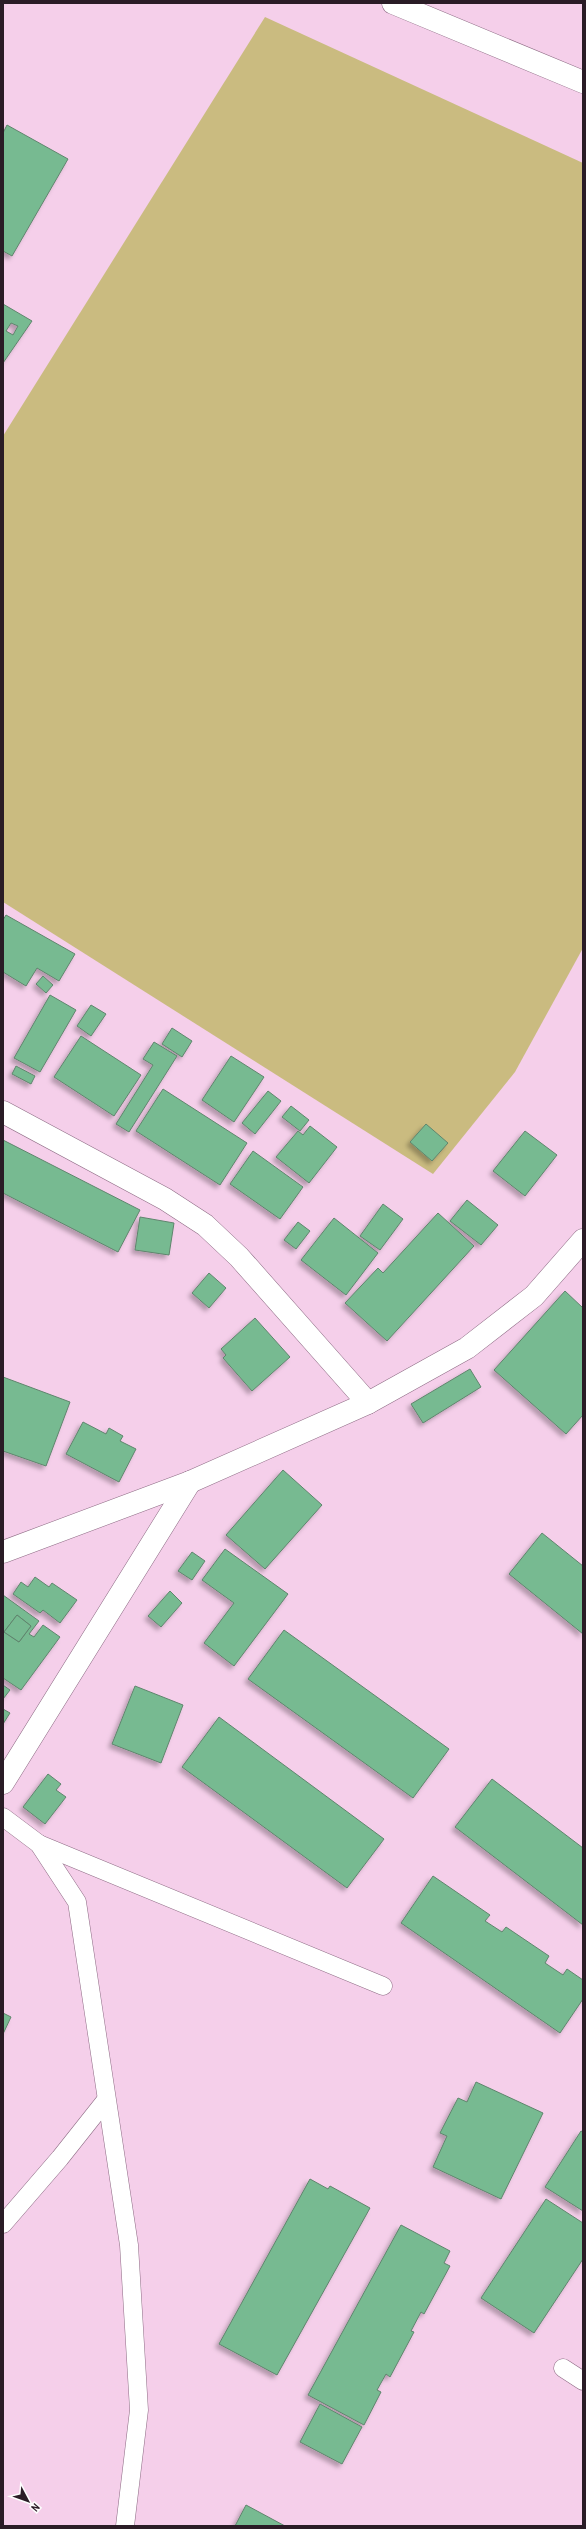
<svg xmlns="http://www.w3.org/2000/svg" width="586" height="2529" font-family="'Archivo Narrow',sans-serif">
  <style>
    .green { fill: #cabb80 }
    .building { fill: #77ba91; stroke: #5f856d; fill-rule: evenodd; filter: url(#shadow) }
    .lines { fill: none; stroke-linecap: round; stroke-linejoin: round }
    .service-casing { stroke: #8e6c85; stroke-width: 19 }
    .minor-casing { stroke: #8e6c85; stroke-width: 23 }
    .tertiary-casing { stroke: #8e6c85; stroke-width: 23 }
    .service { stroke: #fff; stroke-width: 18 }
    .minor { stroke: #fff; stroke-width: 22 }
    .tertiary { stroke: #fff; stroke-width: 22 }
  </style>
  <defs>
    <filter id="shadow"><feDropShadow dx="-3.5" dy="3.5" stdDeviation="2" flood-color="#0004"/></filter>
  </defs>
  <rect width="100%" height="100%" fill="#f5cfea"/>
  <polygon class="green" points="265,17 583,163 583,948 515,1072 433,1174 3,902 3,436"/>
  <g class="building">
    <polygon points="7,125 68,159 12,256 3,251 3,133"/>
    <path d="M 3,304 L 32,321 L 3,363 ZM 11,323 L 18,326 L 13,335 L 6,331 Z"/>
    <polygon points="6,915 75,954 59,981 37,968 26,986 3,972 3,920"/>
    <polygon points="43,976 53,985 46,993 36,984"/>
    <polygon points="50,995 76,1010 40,1072 14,1058"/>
    <polygon points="91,1005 106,1014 91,1036 77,1026"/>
    <polygon points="172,1028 192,1041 182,1057 162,1044"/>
    <polygon points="81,1036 141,1075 114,1116 54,1077"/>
    <polygon points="154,1042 177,1056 129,1132 116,1124 153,1065 143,1059"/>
    <polygon points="231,1056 264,1077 234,1122 202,1100"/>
    <polygon points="16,1066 35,1076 31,1084 12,1074"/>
    <polygon points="163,1089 247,1143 220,1185 136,1131"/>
    <polygon points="268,1091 281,1101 255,1134 242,1123"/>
    <polygon points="291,1106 309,1120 300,1131 282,1117"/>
    <polygon points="426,1124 448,1143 432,1161 410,1142"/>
    <polygon points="310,1126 337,1147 309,1183 276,1157 298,1131 303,1135"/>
    <polygon points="525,1131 557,1155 525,1196 493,1171"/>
    <polygon points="3,1140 140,1210 118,1252 3,1193"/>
    <polygon points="253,1151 303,1187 280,1219 230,1184"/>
    <polygon points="467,1200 498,1225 481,1245 450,1221"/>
    <polygon points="383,1204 403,1219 380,1250 360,1236"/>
    <polygon points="438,1213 474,1246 387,1341 345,1303 378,1268 383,1273"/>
    <polygon points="140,1217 174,1223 169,1255 135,1250"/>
    <polygon points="334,1218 378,1253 346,1295 301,1260"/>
    <polygon points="298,1222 310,1231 296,1249 284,1240"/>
    <polygon points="209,1273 226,1288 209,1308 192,1293"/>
    <polygon points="565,1291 583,1308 583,1415 566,1434 494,1370"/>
    <polygon points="255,1318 290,1357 252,1391 223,1358 226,1355 221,1349"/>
    <polygon points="470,1369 481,1387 423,1423 411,1404"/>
    <polygon points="3,1377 70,1402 46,1466 3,1451"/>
    <polygon points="83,1422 106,1434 109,1428 123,1436 120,1441 136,1449 119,1482 66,1454"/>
    <polygon points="283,1470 322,1505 265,1569 226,1535"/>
    <polygon points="542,1533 583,1566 583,1634 509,1574"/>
    <polygon points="225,1549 288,1594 234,1666 204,1643 234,1603 202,1580"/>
    <polygon points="192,1552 205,1561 192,1580 178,1571"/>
    <polygon points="35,1577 49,1587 52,1583 77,1600 60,1623 43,1610 40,1613 13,1594 21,1582 28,1587"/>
    <polygon points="170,1591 182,1603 161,1627 148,1616"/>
    <path d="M 3,1595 L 39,1621 L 29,1634 L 34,1637 L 43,1625 L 60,1637 L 21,1690 L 3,1678 ZM 17,1615 L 31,1626 L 19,1642 L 4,1632 Z"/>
    <polygon points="17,1615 31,1626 19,1642 4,1632"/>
    <polygon points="284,1630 449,1749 413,1798 248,1679"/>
    <polygon points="3,1685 10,1690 3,1699"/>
    <polygon points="135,1686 183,1705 161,1763 112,1744"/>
    <polygon points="3,1709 10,1713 3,1724"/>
    <polygon points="219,1717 384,1839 347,1888 182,1767"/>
    <polygon points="48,1774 61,1784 56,1790 66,1797 45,1824 23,1807"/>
    <polygon points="492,1779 583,1848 583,1925 455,1827"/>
    <polygon points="433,1876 490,1915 485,1921 502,1932 506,1927 549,1956 545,1963 563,1975 567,1969 583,1980 583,1999 560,2033 401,1923"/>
    <polygon points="3,2013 11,2017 3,2034"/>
    <polygon points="476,2082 543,2113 501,2199 433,2167 447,2136 440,2133 458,2098 467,2102"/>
    <polygon points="581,2131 583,2132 583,2211 545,2187"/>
    <polygon points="310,2179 328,2189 330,2186 370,2208 277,2375 219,2344"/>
    <polygon points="546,2199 583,2223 583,2259 534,2333 481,2298"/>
    <polygon points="401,2225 450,2251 444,2263 450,2266 424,2314 421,2312 411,2331 414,2332 390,2377 386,2374 377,2390 381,2392 364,2425 308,2395"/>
    <polygon points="320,2404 362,2427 342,2464 300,2442"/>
    <polygon points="246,2505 285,2526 235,2526"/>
  </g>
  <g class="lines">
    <g class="service-casing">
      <g id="service">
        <polyline points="3,1817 39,1844 77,1902 129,2245 139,2410 125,2526"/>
        <polyline points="39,1844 383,1986"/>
        <polyline points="3,2224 60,2158 106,2100"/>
        <polyline points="563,2368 583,2381"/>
      </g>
    </g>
    <g class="minor-casing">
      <g id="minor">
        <polyline points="3,1112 165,1199 205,1225 239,1257 368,1403"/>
        <polyline points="3,1552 190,1482 368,1403 467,1348 534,1296 583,1240"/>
        <polyline points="3,1783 190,1482"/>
      </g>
    </g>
    <g class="tertiary-casing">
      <polyline id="tertiary" points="393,3 583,82"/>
    </g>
    <use href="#service" class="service"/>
    <use href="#minor" class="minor"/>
    <use href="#tertiary" class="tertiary"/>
  </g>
  <rect width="586" height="2529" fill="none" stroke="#2a1c26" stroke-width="8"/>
  <g transform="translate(28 2501) rotate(131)" stroke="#fdfdfd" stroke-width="3" paint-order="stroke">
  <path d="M0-3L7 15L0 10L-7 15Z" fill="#2a1c26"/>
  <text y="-6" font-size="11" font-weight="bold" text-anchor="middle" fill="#2a1c26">N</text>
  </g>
</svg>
